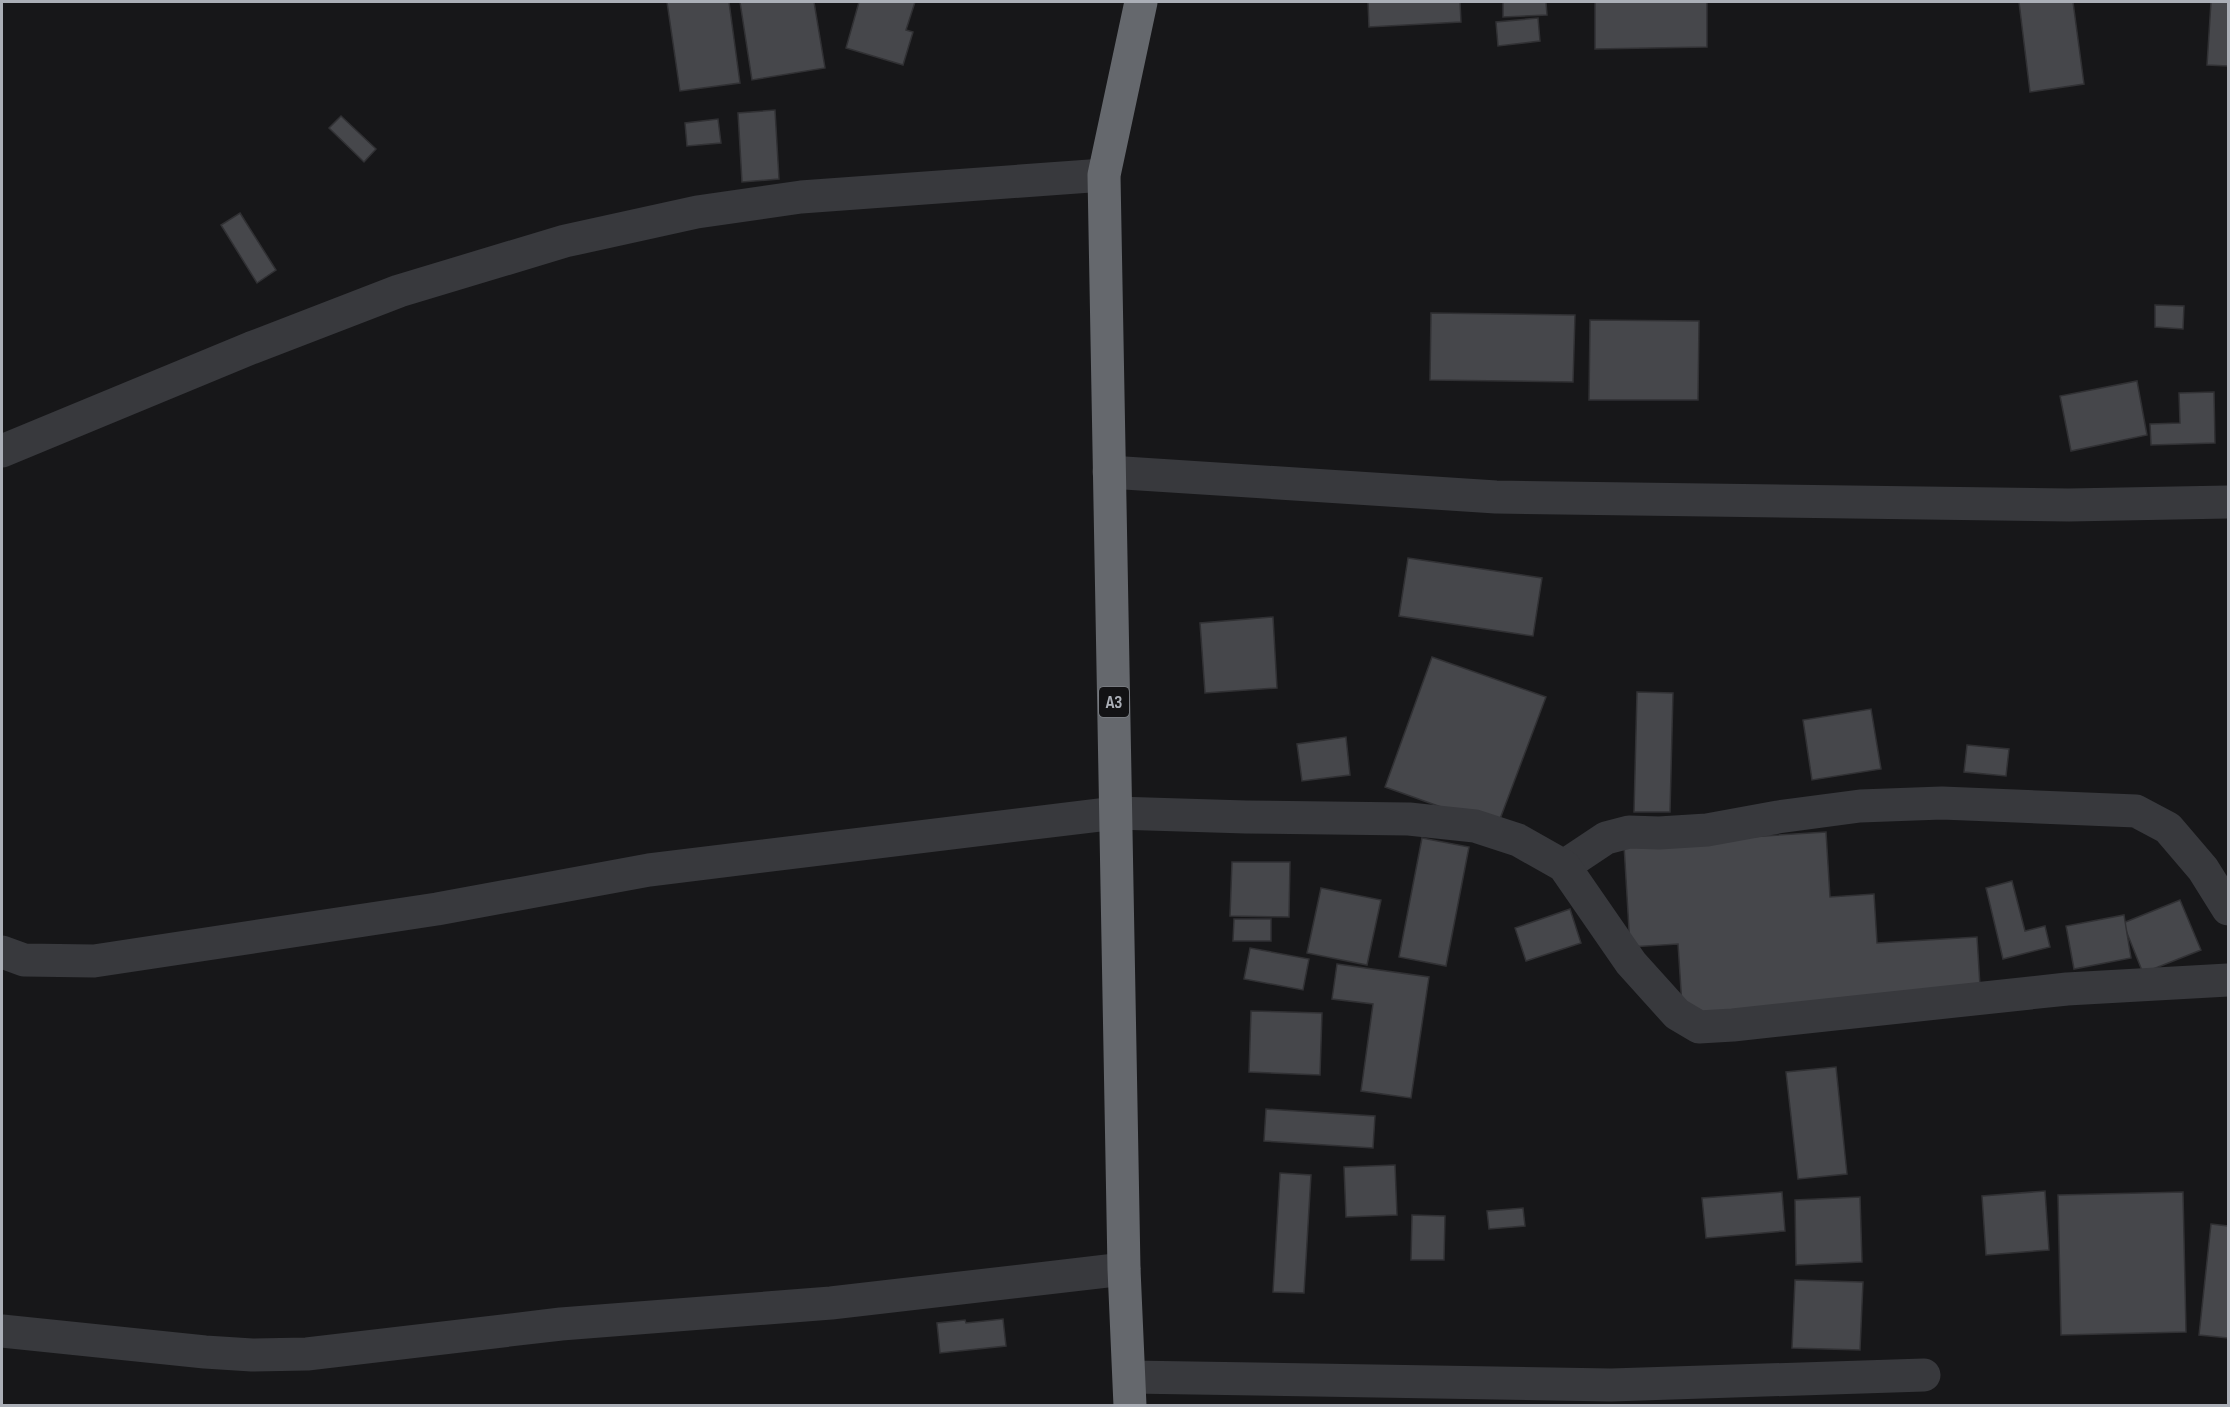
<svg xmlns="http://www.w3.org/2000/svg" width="2230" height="1407" font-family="'Sofia Sans Condensed',sans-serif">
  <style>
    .building { fill: #46474b; stroke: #313134; stroke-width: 1.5 }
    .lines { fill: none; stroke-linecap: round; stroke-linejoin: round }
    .street { stroke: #38393d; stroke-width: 33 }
    .highway { stroke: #65686d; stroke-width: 33 }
    .labels { text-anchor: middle; stroke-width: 4.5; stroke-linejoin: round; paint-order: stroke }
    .shield { fill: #121214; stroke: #7d8086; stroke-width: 1.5 }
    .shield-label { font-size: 18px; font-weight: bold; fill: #abafb7 }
  </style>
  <rect width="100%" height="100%" fill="#171719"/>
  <g class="building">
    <polygon points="667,2 729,2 740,83 680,91"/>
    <polygon points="740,2 814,2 825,68 752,80"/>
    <polygon points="859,2 915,2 906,30 913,32 903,65 846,48"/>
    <polygon points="1368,2 1460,2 1461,22 1369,27"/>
    <polygon points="1503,2 1546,2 1547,15 1503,17"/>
    <polygon points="1595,2 1707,2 1707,47 1595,49"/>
    <polygon points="2019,2 2073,2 2084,84 2030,92"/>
    <polygon points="2211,2 2228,2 2228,66 2207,65"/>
    <polygon points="1538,18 1540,41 1498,46 1496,22"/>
    <polygon points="775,110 779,179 742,182 738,113"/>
    <polygon points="341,116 376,149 364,162 329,128"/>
    <polygon points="718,119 721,143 687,146 685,123"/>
    <polygon points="240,213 276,270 257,283 221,225"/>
    <polygon points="2155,305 2184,306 2183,329 2155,327"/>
    <polygon points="1431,313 1575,315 1573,382 1430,380"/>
    <polygon points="1590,320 1699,321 1698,400 1589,400"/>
    <polygon points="2137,381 2147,435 2071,451 2060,396"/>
    <polygon points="2214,392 2215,443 2151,445 2150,424 2180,423 2179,393"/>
    <polygon points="1408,558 1542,578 1533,636 1399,616"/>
    <polygon points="1273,617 1277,688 1205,693 1200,623"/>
    <polygon points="1432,657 1546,697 1497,827 1385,787"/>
    <polygon points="1637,692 1673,693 1670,812 1634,812"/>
    <polygon points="1871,709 1881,769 1812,780 1803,720"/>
    <polygon points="1346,737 1350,775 1302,781 1297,744"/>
    <polygon points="1967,745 2009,749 2006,776 1964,772"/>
    <polygon points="1826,832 1830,897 1874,894 1877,943 1977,937 1981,1002 1683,1021 1678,944 1630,947 1624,845"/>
    <polygon points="1422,838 1469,847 1446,966 1399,957"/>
    <polygon points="1232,862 1290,862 1289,917 1230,916"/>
    <polygon points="2012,881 2025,931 2045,926 2050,947 2003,959 1986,888"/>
    <polygon points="1321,888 1381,900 1367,965 1307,953"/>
    <polygon points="2180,900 2201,950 2143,973 2123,923"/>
    <polygon points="1570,909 1581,943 1526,961 1515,928"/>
    <polygon points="2124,915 2131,958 2074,969 2066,926"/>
    <polygon points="1234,919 1271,919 1271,941 1233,941"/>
    <polygon points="1250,948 1309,959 1303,990 1244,979"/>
    <polygon points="1337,964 1429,977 1411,1098 1361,1091 1373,1004 1332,999"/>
    <polygon points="1251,1011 1322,1013 1320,1075 1249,1072"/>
    <polygon points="1836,1067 1847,1174 1798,1179 1786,1072"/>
    <polygon points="1266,1109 1375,1116 1373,1148 1264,1141"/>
    <polygon points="1395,1165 1397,1215 1346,1217 1344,1167"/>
    <polygon points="1280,1173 1311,1175 1304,1293 1273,1292"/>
    <polygon points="2045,1191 2049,1250 1986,1255 1982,1196"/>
    <polygon points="1782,1192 1785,1231 1706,1238 1702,1198"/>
    <polygon points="2183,1192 2186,1332 2061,1335 2058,1195"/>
    <polygon points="1860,1197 1862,1262 1796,1265 1795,1200"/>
    <polygon points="1523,1208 1525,1226 1489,1229 1487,1211"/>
    <polygon points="1412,1215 1445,1216 1444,1260 1411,1260"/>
    <polygon points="2211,1224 2228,1226 2228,1338 2199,1335"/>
    <polygon points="1795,1280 1863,1282 1860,1350 1792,1348"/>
    <polygon points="1003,1319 1006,1346 940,1353 937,1323 965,1320 966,1323"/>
  </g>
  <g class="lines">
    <g class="street">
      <polyline points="2,451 251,348 399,291 565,241 697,212 801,197 1104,175"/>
      <polyline points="1109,472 1496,497 2069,505 2228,502"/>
      <polyline points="1564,866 1606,838 1629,832 1659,833 1707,830 1778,817 1860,806 1942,803 2136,811 2168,828 2203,869 2228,909"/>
      <polyline points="2,952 24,960 94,961 437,909 649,870 1116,813 1246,817 1409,819 1475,826 1518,840 1564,866 1631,963 1677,1014 1699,1027 1733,1025 2067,989 2228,980"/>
      <polyline points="2,1331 205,1352 252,1355 307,1354 561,1324 831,1303 1124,1269"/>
      <polyline points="1130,1377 1611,1385 1924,1375"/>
    </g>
    <polyline class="highway" points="1130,1406 1124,1269 1104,175 1141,2"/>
  </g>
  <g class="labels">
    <rect class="shield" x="1099" y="687" width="30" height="30" rx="4.5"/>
    <g class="shield-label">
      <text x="1114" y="708">A3</text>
    </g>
  </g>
  <rect width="2230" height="1407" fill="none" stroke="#abafb7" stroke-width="6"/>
</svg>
